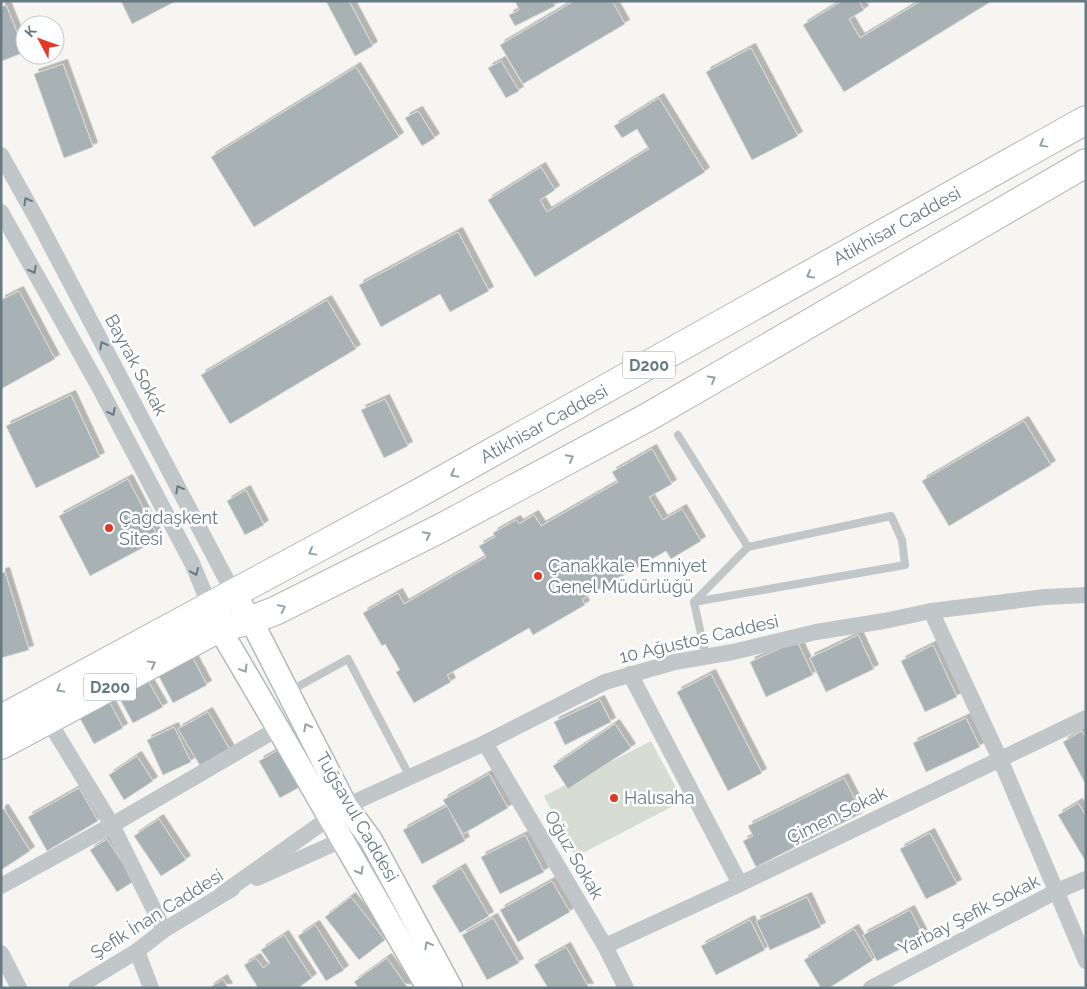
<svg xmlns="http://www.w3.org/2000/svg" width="1087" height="989" font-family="Raleway,sans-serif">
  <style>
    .green { fill: #d8ddd3 }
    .building { fill: #a8b2b5; stroke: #d7d7d5; filter: url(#shadow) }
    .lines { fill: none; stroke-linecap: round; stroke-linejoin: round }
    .secondary-casing { stroke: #b3babd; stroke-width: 25 }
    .highway-casing { stroke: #b4b8ba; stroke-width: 30 }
    .lane { stroke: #c1c6c8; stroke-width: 8 }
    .street { stroke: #c1c6c8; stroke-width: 16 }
    .secondary { stroke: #fff; stroke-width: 22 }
    .highway { stroke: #fff; stroke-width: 28 }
    .oneway { stroke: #93a2a8 }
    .oneway2 { stroke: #657a83 }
    .poi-dot { fill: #e23926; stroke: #fff; stroke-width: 2 }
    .labels { text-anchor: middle; stroke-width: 5; stroke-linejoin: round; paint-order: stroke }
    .shield { fill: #fff; stroke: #93a2a8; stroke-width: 1 }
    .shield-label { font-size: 16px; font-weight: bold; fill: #657a83 }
    .street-label { font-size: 18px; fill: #657a83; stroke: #fff }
    .poi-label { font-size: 18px; fill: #657a83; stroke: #fff; text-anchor: start }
  </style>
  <defs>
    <filter id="shadow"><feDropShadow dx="4.5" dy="-4.5" stdDeviation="0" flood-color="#0004"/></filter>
  </defs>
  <rect width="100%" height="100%" fill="#f6f5f2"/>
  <polygon class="green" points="651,741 683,801 575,857 544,796"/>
  <g class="building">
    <polygon points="121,1 176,1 132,24"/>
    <polygon points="326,1 349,1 373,46 355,56"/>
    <polygon points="515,1 553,1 555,6 515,26 509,15 519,10"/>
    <polygon points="574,1 612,1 625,24 523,84 500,45"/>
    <polygon points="842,1 859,1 864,10 849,19 860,38 921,1 992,1 844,92 803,25"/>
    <polygon points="6,5 25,52 2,61 1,7"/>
    <polygon points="751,48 798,136 752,160 706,72"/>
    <polygon points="501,61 519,91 506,98 488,68"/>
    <polygon points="63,64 93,147 64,158 34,74"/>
    <polygon points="356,67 399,137 254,227 211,157"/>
    <polygon points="659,98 705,172 535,277 488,200 541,167 555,190 540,200 547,212 649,149 637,129 622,138 614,126"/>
    <polygon points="418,111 435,138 422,146 405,118"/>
    <polygon points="458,232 489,291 450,312 440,294 381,327 359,285"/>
    <polygon points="19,291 55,359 1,389 1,300"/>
    <polygon points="327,300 356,349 230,424 201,375"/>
    <polygon points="71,395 100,457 36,488 6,426"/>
    <polygon points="385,399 408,446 384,458 361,410"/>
    <polygon points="1024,421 1051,465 949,526 922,481"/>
    <polygon points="652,449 672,484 649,497 663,520 682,509 701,541 671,559 666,551 582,599 585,605 533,635 529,628 447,675 451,682 414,703 396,672 400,670 385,644 382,646 363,613 398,593 404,604 486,557 479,546 495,537 493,533 516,520 519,524 534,515 541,526 618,482 612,472"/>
    <polygon points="128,479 159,539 90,576 59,516"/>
    <polygon points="246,490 264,525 245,535 227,501"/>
    <polygon points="5,572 29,650 1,658 1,573"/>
    <polygon points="858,635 874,669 826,692 810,658"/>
    <polygon points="797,641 813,675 766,697 750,662"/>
    <polygon points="933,645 957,697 925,712 901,661"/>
    <polygon points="189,651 207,685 173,703 155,669"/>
    <polygon points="144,674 163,707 133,723 115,690"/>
    <polygon points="711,674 762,773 728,791 677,692"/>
    <polygon points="107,697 123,728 94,744 77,713"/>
    <polygon points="600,700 611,722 565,745 554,722"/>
    <polygon points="208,712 231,752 202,769 178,729"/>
    <polygon points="966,718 980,747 926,772 913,743"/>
    <polygon points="615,724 631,748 568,789 553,766"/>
    <polygon points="174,727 191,762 163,775 147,740"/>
    <polygon points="1082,731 1086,738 1085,783 1063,742"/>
    <polygon points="284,747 305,784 280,798 259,761"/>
    <polygon points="137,756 153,781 124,800 109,775"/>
    <polygon points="489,774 508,808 463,834 443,800"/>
    <polygon points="844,778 862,813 756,867 743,841 753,836 748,826"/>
    <polygon points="79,788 98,821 47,851 28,817"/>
    <polygon points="1078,803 1086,816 1086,862 1058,815"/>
    <polygon points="447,806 465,841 422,864 403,830"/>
    <polygon points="4,809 30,851 1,870 1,810"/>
    <polygon points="159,819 186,860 161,876 134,836"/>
    <polygon points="930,833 957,884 926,899 900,849"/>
    <polygon points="525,835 544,872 500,894 481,857"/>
    <polygon points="107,839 134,881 117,892 90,850"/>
    <polygon points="461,868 489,916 460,933 432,886"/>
    <polygon points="552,881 570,912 518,942 500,910"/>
    <polygon points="351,897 385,940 359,960 325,917"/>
    <polygon points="807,897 821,927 770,950 756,921"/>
    <polygon points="910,910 924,937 877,961 863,935"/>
    <polygon points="493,918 519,963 487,980 462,935"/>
    <polygon points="750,920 765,950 716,975 701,946"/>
    <polygon points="315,925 344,970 326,981 298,936"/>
    <polygon points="854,929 873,960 829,988 821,988 804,960"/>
    <polygon points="284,935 312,978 298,988 258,988 244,965 256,958 263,968 270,963 261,950"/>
    <polygon points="566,947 589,988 548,988 534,965"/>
    <polygon points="387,958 408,988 359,988 354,982"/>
    <polygon points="223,979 228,988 209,988"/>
  </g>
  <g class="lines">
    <g class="secondary-casing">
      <g id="secondary">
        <polyline points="234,594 251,620 346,806 371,840 451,988"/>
        <path d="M 213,614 L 219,628 C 290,747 358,868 428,988"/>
      </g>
    </g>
    <g class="highway-casing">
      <g id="highway">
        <polyline points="1,719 421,492 1086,120"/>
        <polyline points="1,745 219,628 251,620 275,611 441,528 648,417 1086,163"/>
      </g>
    </g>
    <g class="lane">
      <polyline points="678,435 748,547 891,516 902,540 905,565 694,602 706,657"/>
      <polyline points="694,602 748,547"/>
      <polyline points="290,691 348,659 410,777"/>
    </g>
    <g class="street">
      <polyline points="1,155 39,223 234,594"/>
      <polyline points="1,212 97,383 192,563 210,606"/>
      <polyline points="931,611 1000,759 1086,961"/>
      <polyline points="630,674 740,884"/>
      <polyline points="48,720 112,825 164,930"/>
      <polyline points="485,743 605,946 626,988"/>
      <polyline points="257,878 342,840"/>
      <polyline points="1,886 112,825 279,728"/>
      <polyline points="222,894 346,806 485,743 605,682 675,662 733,652 816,632 884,621 931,611 1045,597 1086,595"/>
      <polyline points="605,946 740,884 1086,718"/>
      <polyline points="137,951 151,988"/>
      <polyline points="1,953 19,988"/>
      <polyline points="76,988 137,951 164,930 232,889"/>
      <polyline points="871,988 1057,891 1086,879"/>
    </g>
    <use href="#secondary" class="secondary"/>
    <use href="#highway" class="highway"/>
  </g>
  <defs><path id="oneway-chevron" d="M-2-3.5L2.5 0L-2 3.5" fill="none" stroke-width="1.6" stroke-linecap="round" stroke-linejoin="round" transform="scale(1.25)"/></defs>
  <g class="oneway">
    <use href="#oneway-chevron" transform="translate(1043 144) rotate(151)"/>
    <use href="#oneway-chevron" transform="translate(810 275) rotate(151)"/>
    <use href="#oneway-chevron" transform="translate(712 379) rotate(-30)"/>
    <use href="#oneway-chevron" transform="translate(570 458) rotate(-28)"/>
    <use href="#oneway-chevron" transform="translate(454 474) rotate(151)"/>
    <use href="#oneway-chevron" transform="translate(427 535) rotate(-27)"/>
    <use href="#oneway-chevron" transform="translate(312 552) rotate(151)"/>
    <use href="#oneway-chevron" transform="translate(282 608) rotate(-26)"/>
    <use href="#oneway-chevron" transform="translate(152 664) rotate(-29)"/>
    <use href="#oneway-chevron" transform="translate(244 669) rotate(59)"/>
    <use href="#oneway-chevron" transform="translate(60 689) rotate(151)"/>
    <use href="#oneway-chevron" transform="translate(307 727) rotate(-117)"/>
    <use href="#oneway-chevron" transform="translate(360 871) rotate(60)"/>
    <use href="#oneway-chevron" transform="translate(428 945) rotate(-119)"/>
  </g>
  <g class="oneway2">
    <use href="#oneway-chevron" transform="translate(27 201) rotate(-119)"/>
    <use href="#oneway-chevron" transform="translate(33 270) rotate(61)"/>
    <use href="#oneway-chevron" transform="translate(103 345) rotate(-118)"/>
    <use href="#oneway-chevron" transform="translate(112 412) rotate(62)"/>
    <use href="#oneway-chevron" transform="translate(179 489) rotate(-118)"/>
    <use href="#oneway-chevron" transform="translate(195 572) rotate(67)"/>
  </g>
  <g class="poi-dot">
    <circle cx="109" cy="528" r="5"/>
    <circle cx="538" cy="576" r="5"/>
    <circle cx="614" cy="798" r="5"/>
  </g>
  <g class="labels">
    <g class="shield">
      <rect x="623" y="351.5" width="52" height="27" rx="4"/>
      <rect x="84" y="673.5" width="52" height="27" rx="4"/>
    </g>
    <g class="shield-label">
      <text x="649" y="371">D200</text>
      <text x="110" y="693">D200</text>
    </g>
    <g class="street-label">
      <text transform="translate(897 226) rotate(-29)" y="6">Atikhisar Caddesi</text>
      <text transform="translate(136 365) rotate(62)" y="6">Bayrak Sokak</text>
      <text transform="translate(544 424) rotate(-29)" y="6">Atikhisar Caddesi</text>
      <text transform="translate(699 639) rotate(-13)" y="6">10 Ağustos Caddesi</text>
      <text transform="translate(837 815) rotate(-26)" y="6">Çimen Sokak</text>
      <text transform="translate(357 817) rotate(60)" y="6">Tuğsavul Caddesi</text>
      <text transform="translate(574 855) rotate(60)" y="6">Oğuz Sokak</text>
      <text transform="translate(157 914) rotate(-32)" y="6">Şefik İnan Caddesi</text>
      <text transform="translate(969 915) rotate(-27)" y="6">Yarbay Şefik Sokak</text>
    </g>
    <g class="poi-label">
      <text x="119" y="524">Çağdaşkent<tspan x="119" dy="21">Sitesi</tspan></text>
      <text x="548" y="572">Çanakkale Emniyet<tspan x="548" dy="21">Genel Müdürlüğü</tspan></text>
      <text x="624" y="804">Halısaha</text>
    </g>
  </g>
  <rect width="1087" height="989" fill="none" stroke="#657a83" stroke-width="5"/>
  <g transform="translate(40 40) rotate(311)"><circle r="24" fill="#ffffff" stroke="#c1cacd"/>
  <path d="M0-4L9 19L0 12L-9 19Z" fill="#e23926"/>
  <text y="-8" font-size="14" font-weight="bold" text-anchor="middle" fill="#657a83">K</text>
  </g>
</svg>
